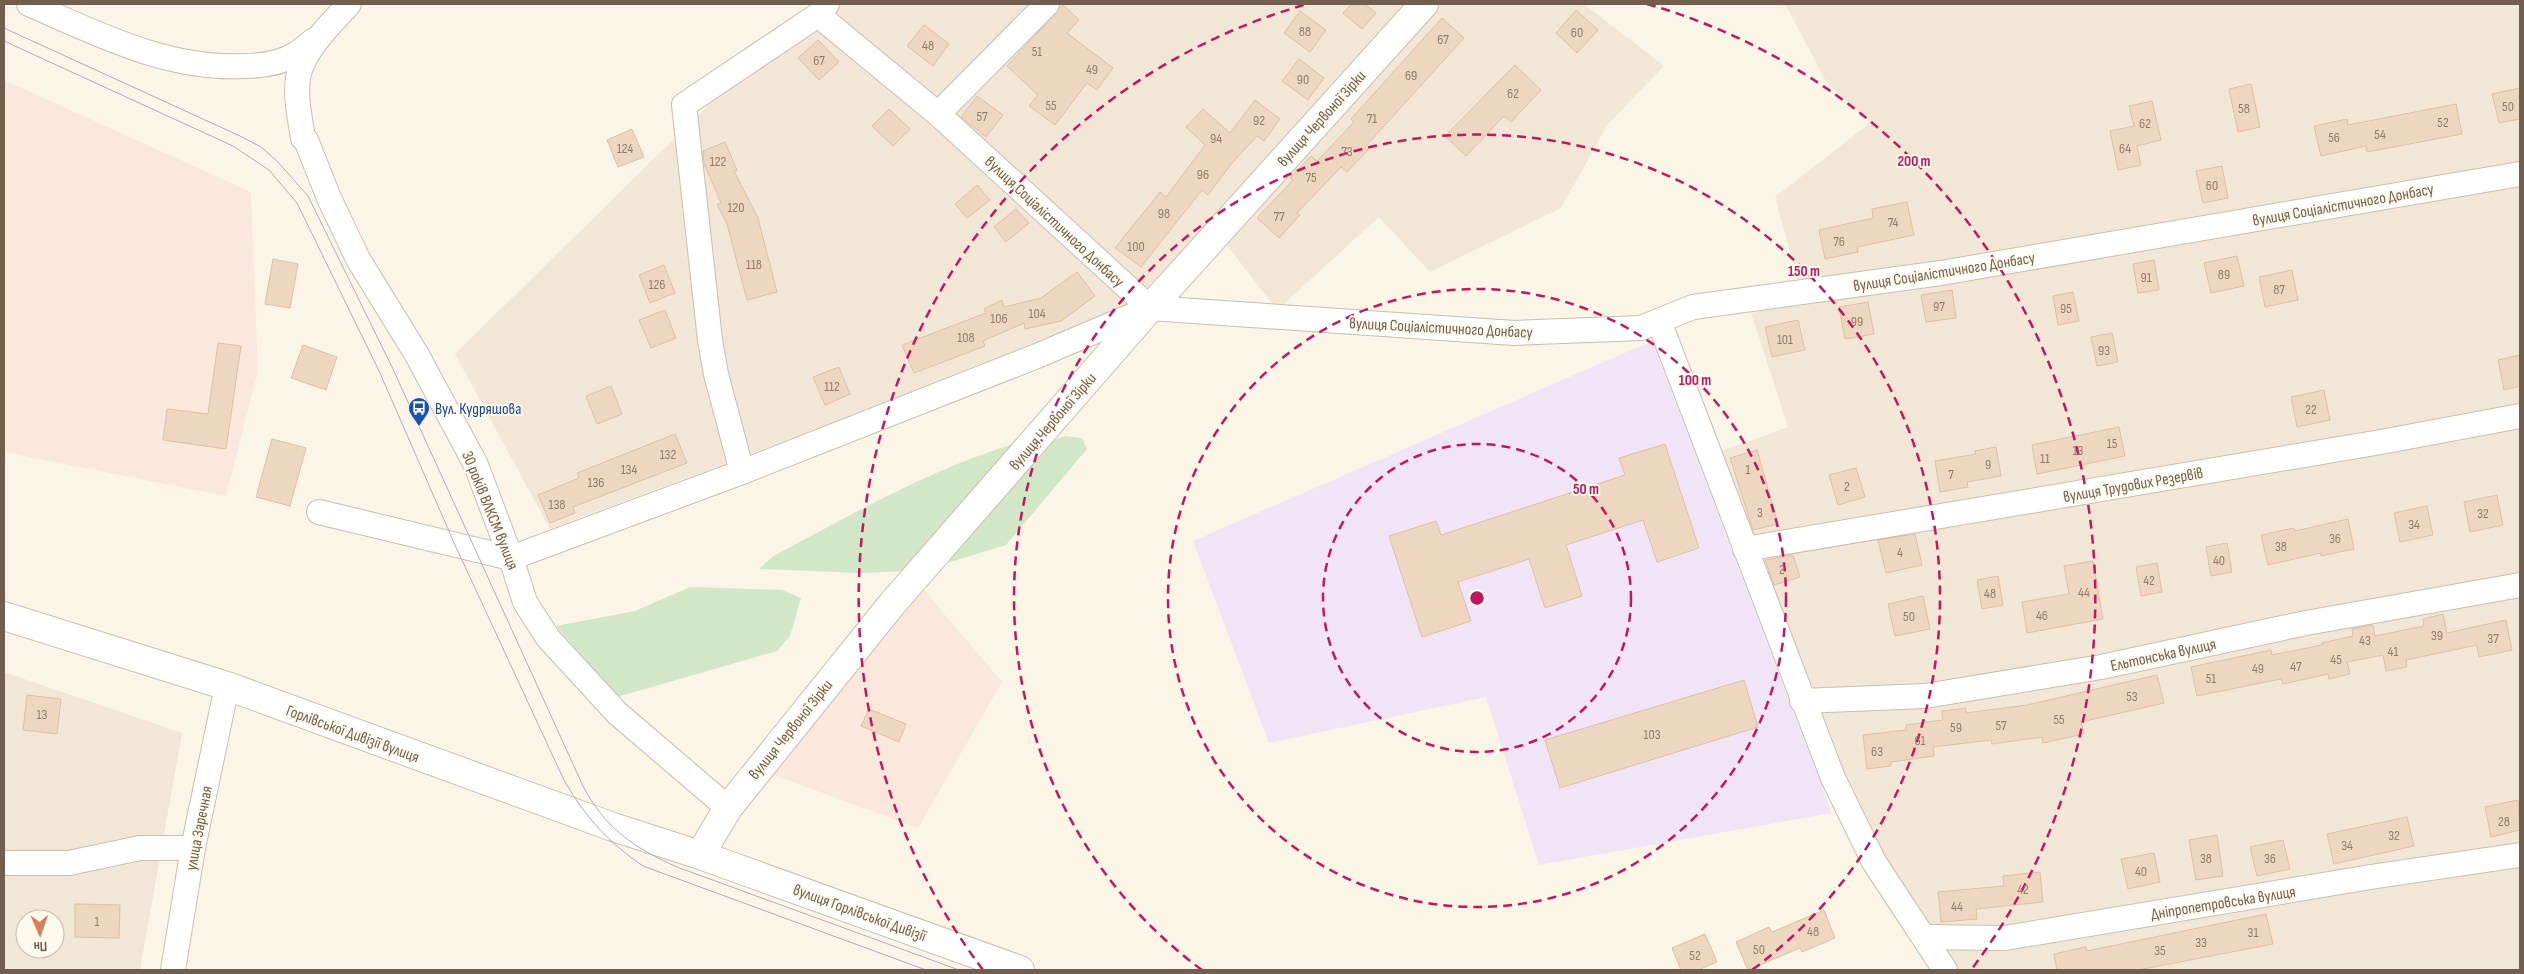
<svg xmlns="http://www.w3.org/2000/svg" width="2524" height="974" font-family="'Sofia Sans Condensed',sans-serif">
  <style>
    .residential { fill: #f2e7d6; fill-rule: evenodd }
    .commercial { fill: #fae8dc }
    .education { fill: #f2e4f7 }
    .green { fill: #d1e7c7 }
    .building { fill: #eed7c1; stroke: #dfbfa3 }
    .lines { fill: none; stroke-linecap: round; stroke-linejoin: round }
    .street-casing { stroke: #ccbdae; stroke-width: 26 }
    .secondary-casing { stroke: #cebeac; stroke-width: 30 }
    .street { stroke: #fff; stroke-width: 24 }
    .secondary { stroke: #fff; stroke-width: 28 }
    .tram { stroke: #b9a6c4; stroke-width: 1 }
    .ring { fill: none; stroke: #c2185b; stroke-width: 2.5; stroke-dasharray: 9 6 }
    .labels { text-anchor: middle; stroke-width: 4; stroke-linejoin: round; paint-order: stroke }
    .number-label { font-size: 14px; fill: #917c6b }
    .street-label { font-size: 16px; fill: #725e4e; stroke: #fef9ed }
    .transit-label { font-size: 16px; fill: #164399; stroke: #fef9ed; text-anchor: start }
    .centre { fill: #c2185b; stroke: #fef9ed; stroke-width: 2.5 }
    .ring-label { font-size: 15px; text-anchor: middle; font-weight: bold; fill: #c2185b; stroke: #fef9ed; stroke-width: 4; stroke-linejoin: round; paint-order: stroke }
  </style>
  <rect width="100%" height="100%" fill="#fbf5e7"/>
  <g class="residential">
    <polygon points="830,4 1412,4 1135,310 550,529 455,354 779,36"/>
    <polygon points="1439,4 1584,4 1664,66 1608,124 1561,208 1430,272 1379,217 1277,310 1223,240"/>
    <polygon points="1785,4 2520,4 2520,970 1932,970 1836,752 1713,454 1788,427 1751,313 1804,304 1775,197 1871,122 1827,83"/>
    <path d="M 4,672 L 182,733 L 140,970 L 4,970 ZM 25,919 L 55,919 L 55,949 L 25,949 Z"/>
  </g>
  <g class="commercial">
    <polygon points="4,80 251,192 258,371 226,496 4,452"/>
    <polygon points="914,578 1002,682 918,828 757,769"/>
  </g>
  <polygon class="education" points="1652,341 1832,813 1539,865 1486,697 1269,743 1193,541"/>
  <g class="green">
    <polygon points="1065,436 1082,438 1087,449 1006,545 944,564 1046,443"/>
    <path d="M 1016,443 L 908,571 L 859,573 L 759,569 L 772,557 C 852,514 929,470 1016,443 Z"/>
    <polygon points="690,587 782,590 801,598 790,636 777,651 617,697 556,626 635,611"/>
  </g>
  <g class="building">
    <polygon points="1352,4 1365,4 1376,13 1362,29 1343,13"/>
    <polygon points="1063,5 1079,20 1067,33 1113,68 1097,90 1087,83 1055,125 1029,106 1038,95 1007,66"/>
    <polygon points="1576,10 1598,30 1577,53 1556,33"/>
    <polygon points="1300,11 1326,30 1310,52 1284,33"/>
    <polygon points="1442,18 1464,38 1365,147 1368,150 1347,172 1341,167 1297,213 1300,215 1279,238 1257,218 1293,180 1290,178 1311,156 1317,161 1354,122 1351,119"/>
    <polygon points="924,25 949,44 933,66 907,46"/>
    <polygon points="818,40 839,62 819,80 798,58"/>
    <polygon points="1299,59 1324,78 1308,100 1282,81"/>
    <polygon points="1515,65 1541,90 1511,122 1504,116 1466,156 1445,136"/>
    <polygon points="2251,84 2260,127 2238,132 2229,89"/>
    <polygon points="2520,88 2520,119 2499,123 2492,94"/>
    <polygon points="977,96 1003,115 986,137 961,117"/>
    <polygon points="1255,100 1280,119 1264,141 1257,136 1232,163 1208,195 1202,190 1141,267 1115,248 1160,192 1166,197 1205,145 1186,127 1203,109 1230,133"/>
    <polygon points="2152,101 2161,140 2137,146 2141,165 2118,170 2110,131 2134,126 2129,106"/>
    <polygon points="2456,104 2462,134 2367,152 2366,146 2321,156 2314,126 2347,119 2348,125"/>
    <polygon points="889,109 910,129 893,146 872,126"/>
    <polygon points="632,129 644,157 618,167 607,140"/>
    <polygon points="725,142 737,170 734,171 758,218 777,292 747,300 727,224 717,204 721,203 704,163 703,151"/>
    <polygon points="2222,166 2228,198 2203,203 2196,171"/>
    <polygon points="977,185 990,200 967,218 955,204"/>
    <polygon points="1907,202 1914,235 1857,247 1858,252 1825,259 1819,230 1873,218 1872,209"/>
    <polygon points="1016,209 1029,223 1006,242 994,227"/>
    <polygon points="2237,256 2244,286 2211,293 2204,263"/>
    <polygon points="273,259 298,264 290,308 265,304"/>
    <polygon points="2154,260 2159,290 2138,293 2133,264"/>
    <polygon points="664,265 675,293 650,303 639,275"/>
    <polygon points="2292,270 2298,300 2265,307 2259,277"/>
    <polygon points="1077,272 1095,296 1061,321 1025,329 1024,323 983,341 985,346 914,373 902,345 986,313 984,309 1002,300 1004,307 1041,298"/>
    <polygon points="1952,290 1956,318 1926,322 1921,295"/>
    <polygon points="2073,292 2079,321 2058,325 2053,296"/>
    <polygon points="1868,302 1874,334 1845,339 1839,307"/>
    <polygon points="665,310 676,338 651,348 639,320"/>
    <polygon points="1798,320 1805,350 1772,357 1765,327"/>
    <polygon points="2112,333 2118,362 2097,366 2091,337"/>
    <polygon points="218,343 241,346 226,449 163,440 167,409 208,414"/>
    <polygon points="303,345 337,357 326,390 291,378"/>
    <polygon points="2520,355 2520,386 2504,390 2498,360"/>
    <polygon points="839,367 850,394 825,405 813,377"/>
    <polygon points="611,386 622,414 597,424 586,396"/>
    <polygon points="2324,390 2330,420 2297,427 2291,397"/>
    <polygon points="2119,427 2125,456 2037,474 2032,445"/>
    <polygon points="675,434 687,463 573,507 575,513 550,523 538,495 579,478 577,473"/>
    <polygon points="272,439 306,448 290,506 256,497"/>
    <polygon points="1665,444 1699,548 1657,562 1643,520 1566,545 1582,596 1545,608 1529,559 1458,582 1471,621 1422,637 1389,536 1436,521 1441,535 1625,475 1619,458"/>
    <polygon points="1996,447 2001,476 1967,482 1968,487 1940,492 1935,461 1976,454 1975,451"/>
    <polygon points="1757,450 1778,524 1753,530 1730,458"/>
    <polygon points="1856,468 1865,497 1838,505 1829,475"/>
    <polygon points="2497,495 2503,525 2470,532 2464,502"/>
    <polygon points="2427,506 2433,535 2400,542 2394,513"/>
    <polygon points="2348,519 2354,549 2321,556 2321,553 2268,565 2261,535 2294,528 2295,531"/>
    <polygon points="1915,534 1922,565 1886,573 1878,540"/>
    <polygon points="2227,543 2232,572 2211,576 2206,547"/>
    <polygon points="1793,555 1800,577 1774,585 1765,560"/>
    <polygon points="2093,561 2103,619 2027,633 2022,602 2069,594 2064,566"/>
    <polygon points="2157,563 2162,592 2141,596 2136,567"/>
    <polygon points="1998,576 2003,605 1982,609 1977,580"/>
    <polygon points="1923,596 1930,629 1895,636 1888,604"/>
    <polygon points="2443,614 2447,633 2506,620 2512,650 2479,657 2477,645 2406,660 2407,667 2386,671 2383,655 2347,662 2350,674 2329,679 2328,674 2283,684 2281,679 2197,696 2191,667 2271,650 2272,655 2322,645 2322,643 2353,636 2352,629 2373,625 2375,636 2424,626 2423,619"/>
    <polygon points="2157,675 2164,703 2081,722 2084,734 2043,743 2042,737 1992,744 1991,740 1933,747 1934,756 1891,762 1891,766 1867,769 1863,735 1906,730 1906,725 1943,720 1942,711 1966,708 1966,713 2027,705"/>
    <polygon points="1744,680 1758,727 1560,788 1545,740"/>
    <polygon points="27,695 61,699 57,734 23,730"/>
    <polygon points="869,709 906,724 899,742 861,726"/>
    <polygon points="2518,800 2520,830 2491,837 2485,807"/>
    <polygon points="2407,817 2414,846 2334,864 2327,834"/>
    <polygon points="2217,835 2223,876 2196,880 2189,840"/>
    <polygon points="2283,840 2290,869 2257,876 2250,847"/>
    <polygon points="2154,853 2160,882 2128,889 2121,859"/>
    <polygon points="2040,872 2043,902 1976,909 1977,919 1941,922 1938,892 2004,886 2003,876"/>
    <polygon points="75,904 120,905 119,938 75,937"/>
    <polygon points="1824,910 1835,938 1802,952 1800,948 1748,970 1736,942 1769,927 1772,932"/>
    <polygon points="2266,914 2273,944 2138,970 2057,970 2054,954 2086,947 2087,951"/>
    <polygon points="1705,934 1717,962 1698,970 1681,970 1672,948"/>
  </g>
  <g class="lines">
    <g class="street-casing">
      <g id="street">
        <path d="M 29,4 C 98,34 167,70 244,66 C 261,66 281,63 296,54 C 302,50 308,45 314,40"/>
        <path d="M 349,4 C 331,24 307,46 299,73 C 294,93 300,118 303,138 L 306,140 L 329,198 L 358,259 L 417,355 L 476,465 L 511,558 L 525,602 L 548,638 L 617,713 L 728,808"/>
        <polyline points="818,15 938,114 1150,308 1514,333 1641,328 1693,307 1941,273 2520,174"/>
        <polyline points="938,114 1047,4"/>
        <polyline points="1659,321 1833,778 1874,862 1945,970"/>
        <polyline points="742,472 716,374 710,340 684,105 818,15 827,4"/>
        <polyline points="319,512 511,558 742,472 1037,356 1150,308"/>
        <polyline points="1745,549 2381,442 2520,416"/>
        <polyline points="1802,701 1925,696 2101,667 2306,623 2520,585"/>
        <polyline points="4,863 69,863 140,848 193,848"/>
        <polyline points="1925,937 2005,938 2377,876 2520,855"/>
        <polyline points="173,970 193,848 227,686"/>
      </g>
    </g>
    <g class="secondary-casing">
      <g id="secondary">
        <polyline points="4,616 227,686 613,827 700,855 1020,970"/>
        <polyline points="700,855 728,808 892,604 1150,308 1424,4"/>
      </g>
    </g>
    <use href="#street" class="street"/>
    <use href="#secondary" class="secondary"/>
    <g class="tram">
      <path d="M 4,28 L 240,136 L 261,147 L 277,161 L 308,196 L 392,367 L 583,786 C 605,828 634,848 677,867 L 959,970"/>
      <path d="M 4,41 L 233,146 L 269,170 L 297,203 L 380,373 L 455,545 L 564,780 C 584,816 609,843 643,866 L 926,970"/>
    </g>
  </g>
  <g class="ring">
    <circle cx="1477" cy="598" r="154"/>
    <circle cx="1477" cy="598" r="309"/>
    <path d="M1202 970A463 463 0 1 1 1752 970"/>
    <path d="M983 970A618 618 0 0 1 1307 4M1647 4A618 618 0 0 1 1971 970"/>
  </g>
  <defs>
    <g id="bus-pin" transform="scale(1.125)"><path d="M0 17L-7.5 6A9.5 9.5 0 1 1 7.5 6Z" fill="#1a4fb4" stroke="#fef9ed"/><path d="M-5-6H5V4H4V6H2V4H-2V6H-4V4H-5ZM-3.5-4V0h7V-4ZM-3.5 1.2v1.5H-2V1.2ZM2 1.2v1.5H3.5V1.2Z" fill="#fff"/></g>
  </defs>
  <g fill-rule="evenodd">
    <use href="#bus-pin" x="419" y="408"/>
  </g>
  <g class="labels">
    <g class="number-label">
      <text x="1305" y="36">88</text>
      <text x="1577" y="37">60</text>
      <text x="1443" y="44">67</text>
      <text x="928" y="50">48</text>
      <text x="1037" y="56">51</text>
      <text x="819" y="65">67</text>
      <text x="1092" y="74">49</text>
      <text x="1411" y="80">69</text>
      <text x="1303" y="84">90</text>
      <text x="1513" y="98">62</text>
      <text x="1051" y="110">55</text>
      <text x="2508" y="111">50</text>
      <text x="2244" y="113">58</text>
      <text x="982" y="121">57</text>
      <text x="1372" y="123">71</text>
      <text x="1259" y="125">92</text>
      <text x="2443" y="127">52</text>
      <text x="2145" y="128">62</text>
      <text x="2380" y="139">54</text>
      <text x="2334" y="142">56</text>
      <text x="1216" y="143">94</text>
      <text x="625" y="153">124</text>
      <text x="2125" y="153">64</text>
      <text x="1347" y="156">73</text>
      <text x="718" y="166">122</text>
      <text x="1203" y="179">96</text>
      <text x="1311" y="182">75</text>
      <text x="2212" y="190">60</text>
      <text x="736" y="212">120</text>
      <text x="1164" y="218">98</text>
      <text x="1279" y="221">77</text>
      <text x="1893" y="227">74</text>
      <text x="1839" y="246">76</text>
      <text x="1136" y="251">100</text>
      <text x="754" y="269">118</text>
      <text x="2224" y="279">89</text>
      <text x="2146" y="282">91</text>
      <text x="657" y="289">126</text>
      <text x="2279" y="294">87</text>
      <text x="1939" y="311">97</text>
      <text x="2066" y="313">95</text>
      <text x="1037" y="318">104</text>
      <text x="999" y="323">106</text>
      <text x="1857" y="326">99</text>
      <text x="966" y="342">108</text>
      <text x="1785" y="344">101</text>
      <text x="2104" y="355">93</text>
      <text x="832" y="391">112</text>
      <text x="2311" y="414">22</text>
      <text x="2112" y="448">15</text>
      <text x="2078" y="455">13</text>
      <text x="668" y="459">132</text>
      <text x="2045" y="463">11</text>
      <text x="1988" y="469">9</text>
      <text x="629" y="474">134</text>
      <text x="1748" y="474">1</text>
      <text x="1951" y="479">7</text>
      <text x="596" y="487">136</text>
      <text x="1847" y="491">2</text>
      <text x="557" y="509">138</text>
      <text x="1760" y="517">3</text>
      <text x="2483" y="518">32</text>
      <text x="2414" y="529">34</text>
      <text x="2335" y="543">36</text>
      <text x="2281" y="551">38</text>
      <text x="1900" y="557">4</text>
      <text x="2219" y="565">40</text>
      <text x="1782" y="574">2</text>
      <text x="2149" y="585">42</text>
      <text x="2084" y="597">44</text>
      <text x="1990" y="598">48</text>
      <text x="2042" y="620">46</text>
      <text x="1909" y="621">50</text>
      <text x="2437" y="640">39</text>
      <text x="2493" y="643">37</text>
      <text x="2365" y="645">43</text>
      <text x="2393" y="656">41</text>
      <text x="2336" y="664">45</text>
      <text x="2296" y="671">47</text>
      <text x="2258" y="673">49</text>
      <text x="2211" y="683">51</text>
      <text x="2132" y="701">53</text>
      <text x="42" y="719">13</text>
      <text x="2059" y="724">55</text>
      <text x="2001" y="730">57</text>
      <text x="1956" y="732">59</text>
      <text x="1652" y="739">103</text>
      <text x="1920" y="745">61</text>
      <text x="1877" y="756">63</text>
      <text x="2504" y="826">28</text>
      <text x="2394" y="840">32</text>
      <text x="2347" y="850">34</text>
      <text x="2206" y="863">38</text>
      <text x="2270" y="863">36</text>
      <text x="2141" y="876">40</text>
      <text x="2023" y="894">42</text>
      <text x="1957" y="911">44</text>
      <text x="97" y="926">1</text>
      <text x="1813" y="936">48</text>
      <text x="2253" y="937">31</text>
      <text x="2201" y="947">33</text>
      <text x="1759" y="954">50</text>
      <text x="2160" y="955">35</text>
      <text x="1695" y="960">52</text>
    </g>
    <g class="street-label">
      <text transform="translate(1321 118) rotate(-48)" y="6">вулиця Червоної Зірки</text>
      <text transform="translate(2343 204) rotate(-10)" y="6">вулиця Соціалістичного Донбасу</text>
      <text transform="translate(1055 221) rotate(43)" y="6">вулиця Соціалістичного Донбасу</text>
      <text transform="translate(1944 271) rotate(-9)" y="6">вулиця Соціалістичного Донбасу</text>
      <text transform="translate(1441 327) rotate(3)" y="6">вулиця Соціалістичного Донбасу</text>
      <text transform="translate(1052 421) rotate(-49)" y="6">вулиця Червоної Зірки</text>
      <text transform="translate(2133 484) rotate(-10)" y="6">вулиця Трудових Резервів</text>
      <text transform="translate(491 510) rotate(68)" y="6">30 років ВЛКСМ вулиця</text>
      <text transform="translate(2163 654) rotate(-12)" y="6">Ельтонська вулиця</text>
      <text transform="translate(790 729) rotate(-51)" y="6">вулиця Червоної Зірки</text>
      <text transform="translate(353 733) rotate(20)" y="6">Горлівської Дивізії вулиця</text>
      <text transform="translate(198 828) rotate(-79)" y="6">улица Заречная</text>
      <text transform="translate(2223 902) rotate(-9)" y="6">Дніпропетровська вулиця</text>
      <text transform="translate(860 912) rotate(20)" y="6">вулиця Горлівської Дивізії</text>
    </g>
    <g class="transit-label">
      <text x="435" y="414">Вул. Кудряшова</text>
    </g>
  </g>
  <circle cx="1477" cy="598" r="8" class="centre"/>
  <g class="ring-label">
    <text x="1914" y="166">200 m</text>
    <text x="1804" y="276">150 m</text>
    <text x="1695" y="385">100 m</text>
    <text x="1586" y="494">50 m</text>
  </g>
  <rect width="2524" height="974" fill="none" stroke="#725e4e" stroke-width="10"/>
  <g transform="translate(40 934) rotate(178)"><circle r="24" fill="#fef9ed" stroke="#c6bbad"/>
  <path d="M0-4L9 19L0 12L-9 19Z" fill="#da8057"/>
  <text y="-8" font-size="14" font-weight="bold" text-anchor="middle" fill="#725e4e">Пн</text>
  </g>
</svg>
